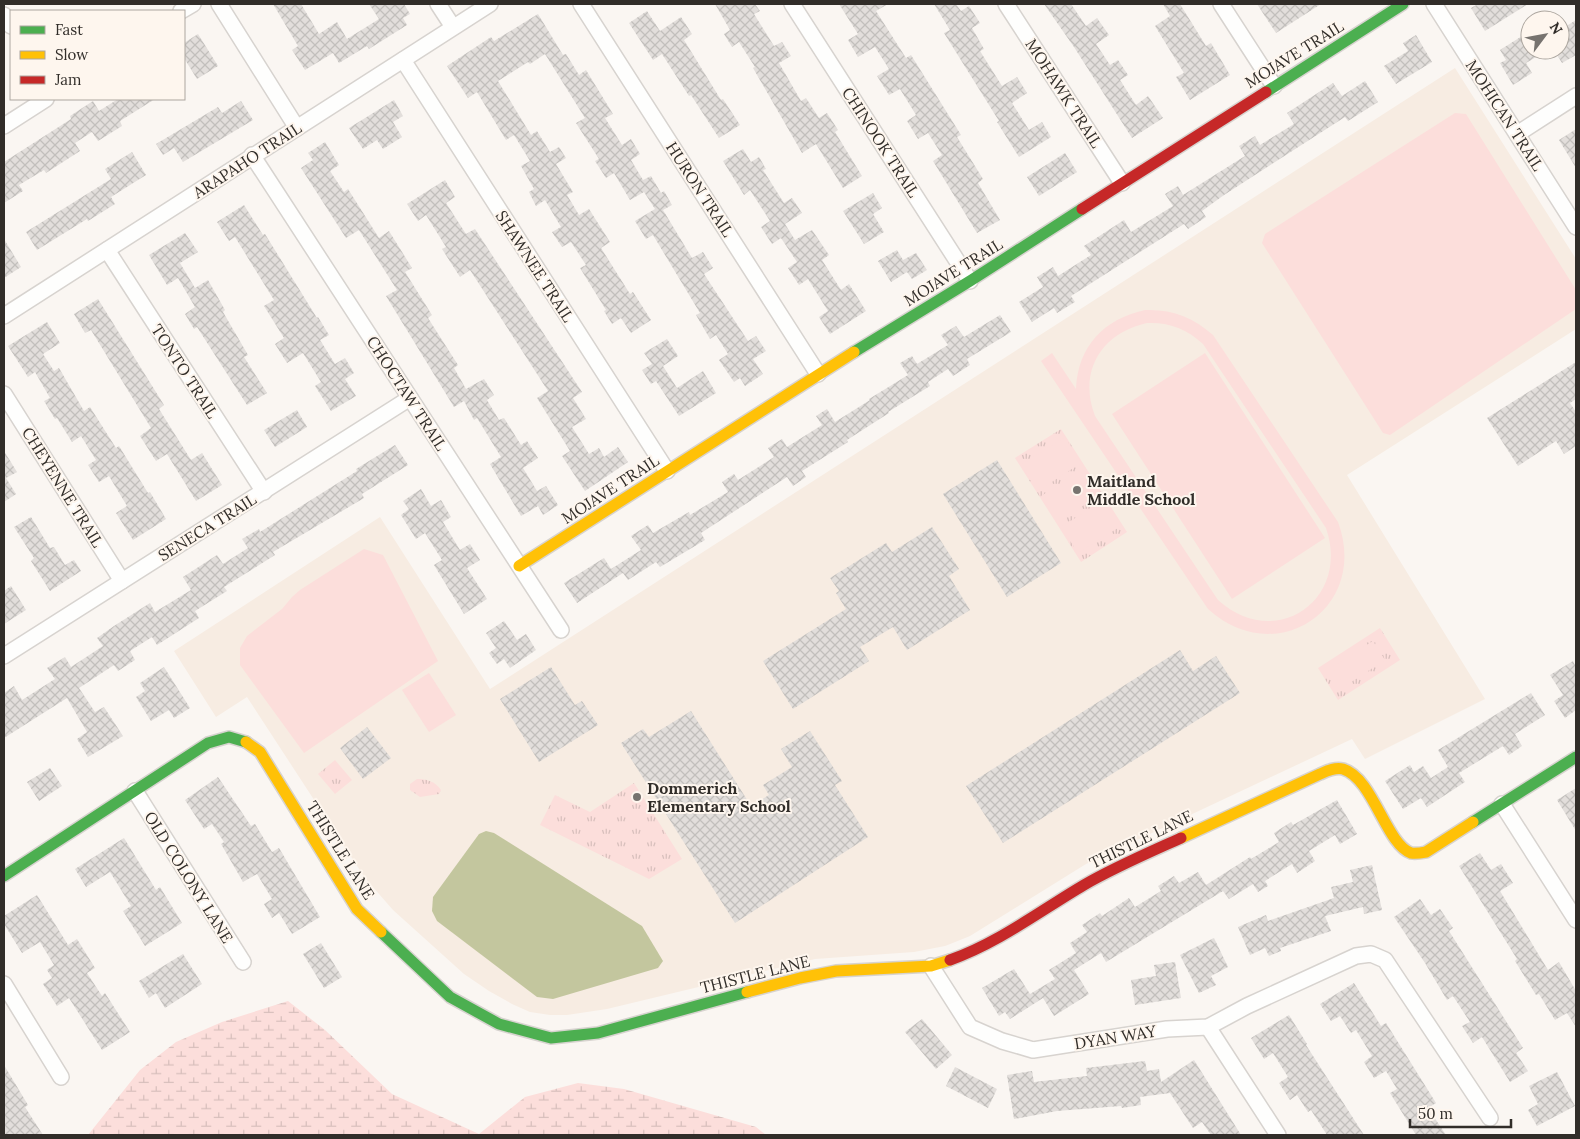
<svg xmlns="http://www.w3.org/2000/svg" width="1580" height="1139" font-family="Lora,serif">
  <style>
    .built { fill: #f7ece2 }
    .grass { fill: url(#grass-tufts) }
    .wetland { fill: url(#wetland-marsh) }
    .pitch { fill: #fcdedb; fill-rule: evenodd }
    .water { fill: #c3c69e }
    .building { fill: url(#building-cross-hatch) }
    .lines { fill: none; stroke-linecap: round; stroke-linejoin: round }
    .street-casing { stroke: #d7d3cf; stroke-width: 18 }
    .fast-casing { stroke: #d7d3cf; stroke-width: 14 }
    .slow-casing { stroke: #d7d3cf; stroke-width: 14 }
    .jam-casing { stroke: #d7d3cf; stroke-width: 14 }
    .street { stroke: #fefefd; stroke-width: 15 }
    .fast { stroke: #4caf50; stroke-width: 11 }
    .slow { stroke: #ffc107; stroke-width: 11 }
    .jam { stroke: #c62828; stroke-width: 11 }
    .poi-dot { fill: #77736f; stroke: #fef6ee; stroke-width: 2 }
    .labels { text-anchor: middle; stroke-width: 4; stroke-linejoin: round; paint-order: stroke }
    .street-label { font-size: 16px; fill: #312d29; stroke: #fef6ee }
    .poi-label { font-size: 16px; font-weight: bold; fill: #312d29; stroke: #fef6ee; text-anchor: start }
  </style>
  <defs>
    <pattern id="grass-tufts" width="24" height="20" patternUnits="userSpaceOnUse" patternTransform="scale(1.25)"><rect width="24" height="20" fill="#fcdedb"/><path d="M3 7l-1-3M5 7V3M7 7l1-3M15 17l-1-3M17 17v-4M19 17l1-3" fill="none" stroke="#d8bfbc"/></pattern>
    <pattern id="wetland-marsh" width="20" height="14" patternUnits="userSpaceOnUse" patternTransform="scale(1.25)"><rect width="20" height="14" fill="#fcdedb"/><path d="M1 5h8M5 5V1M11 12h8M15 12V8" fill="none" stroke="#d8bfbc"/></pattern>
    <pattern id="building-cross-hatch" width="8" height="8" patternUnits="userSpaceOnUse" patternTransform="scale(1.25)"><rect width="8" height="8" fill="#e2dedb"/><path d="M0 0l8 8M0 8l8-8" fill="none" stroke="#c2bfbc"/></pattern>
  </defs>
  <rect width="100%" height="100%" fill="#faf6f2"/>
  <polygon class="built" points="1455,68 1576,259 1576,329 1347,475 1485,699 1365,759 1352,739 1086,864 970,936 945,946 914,952 815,959 607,1009 567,1015 550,1015 530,1012 512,1004 489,991 464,974 393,910 365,878 247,697 216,717 174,651 380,517 490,689"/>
  <g class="grass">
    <polygon points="1061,429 1127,532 1081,562 1015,458"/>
    <polygon points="1380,628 1400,660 1338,700 1318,668"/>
    <polygon points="335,760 352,780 335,794 318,774"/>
    <path d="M 417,779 C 426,779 435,781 441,790 L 439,794 L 420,797 L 410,790 L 410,784 Z"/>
    <polygon points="634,783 682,859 649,879 540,825 555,795 590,812"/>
  </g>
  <polygon class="wetland" points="288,1001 325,1030 392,1094 479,1134 525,1097 578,1083 624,1089 756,1127 766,1135 88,1135 140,1070 176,1042 222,1022"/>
  <g class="pitch">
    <polygon points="1455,113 1466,114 1576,290 1576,309 1390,435 1383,433 1262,243 1265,234"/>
    <path d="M 1145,310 C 1172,309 1193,317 1213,335 L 1338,522 C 1370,608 1276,671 1208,609 L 1041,361 L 1052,353 L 1076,389 C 1078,346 1104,319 1145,310 ZM 1147,323 C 1169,322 1187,329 1203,344 L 1326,528 C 1351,600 1275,652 1218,600 L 1095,416 C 1078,372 1101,333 1147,323 Z"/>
    <polygon points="1205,353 1325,538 1232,599 1112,414"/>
    <polygon points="1065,437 1081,463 1038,491 1021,465"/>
    <polygon points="1084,468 1101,494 1058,522 1041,496"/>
    <polygon points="1105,499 1121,526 1078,553 1061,527"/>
    <polygon points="364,549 383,555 438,661 304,753 240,665 240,648 247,636 282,609 292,597 300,590"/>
    <polygon points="1373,641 1385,660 1345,686 1332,667"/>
    <polygon points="429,673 456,715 429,732 402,690"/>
  </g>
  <polygon class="water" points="486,831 494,833 642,926 663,961 658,968 553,999 537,997 437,921 432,911 433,897 479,834"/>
  <g class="building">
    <polygon points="273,4 301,4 319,34 337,22 347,39 379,19 369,4 404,4 410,14 403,18 407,25 369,49 367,46 339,63 333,53 305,70 292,50 298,46"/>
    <polygon points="715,4 755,4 760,11 754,14 774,46 782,42 791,56 779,63 801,101 806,98 819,118 827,113 838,130 835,132 862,176 843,188 816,144 802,153 753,68 755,67 739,42 732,47 724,34 730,30"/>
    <polygon points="839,4 888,4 876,11 906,58 911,55 961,135 957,137 983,179 978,183 1000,220 977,233 933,161 942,155 928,133 918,139 907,121 916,115 900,89 889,95 877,76 889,69 875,47 858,57 848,40 858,34"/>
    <polygon points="934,4 956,4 961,11 969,6 980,23 972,28 984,49 980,51 1002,86 1017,77 1027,93 1012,103 1029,130 1042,122 1051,137 1019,157 997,122 999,121 944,33 950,30"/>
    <polygon points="1044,4 1071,4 1086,26 1097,18 1109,35 1096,44 1110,65 1118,60 1128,75 1120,80 1136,105 1148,96 1163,118 1132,138 1074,47"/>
    <polygon points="1163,4 1180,4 1206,46 1211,43 1230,75 1190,100 1176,77 1184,73 1155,26 1170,16"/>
    <polygon points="1257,4 1321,4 1276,33"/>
    <polygon points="1478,4 1528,4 1485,31 1471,8"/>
    <polygon points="647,11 660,31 681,17 692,34 684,40 721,100 723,99 740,125 719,138 691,95 689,96 662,54 653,60 629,23"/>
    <polygon points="538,14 563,55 566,54 579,75 586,70 613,114 605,118 622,145 631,139 640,154 631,160 643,180 651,176 661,193 664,191 672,205 663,210 692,258 703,252 713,268 704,274 748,341 756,336 766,351 753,359 763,374 745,386 740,378 734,382 719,360 728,354 716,335 710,339 696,315 700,313 653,235 646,239 635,221 655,209 644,192 630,200 614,173 606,178 595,161 599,159 576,123 585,118 545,54 530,64 528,62 498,81 531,135 537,131 550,152 559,147 566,158 556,164 573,192 567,195 579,215 589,209 610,242 601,248 630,294 633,292 651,320 631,333 621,318 612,324 604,311 606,310 580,268 586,265 571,242 562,247 552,232 561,227 545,200 536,206 529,192 534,189 521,166 530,161 514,135 506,140 477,92 468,98 447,66 491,37 494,41"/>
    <polygon points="1576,20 1576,55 1562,63 1554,50 1560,50 1560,30"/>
    <polygon points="1530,31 1530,50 1548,50 1526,63 1532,73 1513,85 1500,63 1506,60 1500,50"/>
    <polygon points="198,34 218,66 197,79 184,58 184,43"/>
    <polygon points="1416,35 1432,62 1396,84 1384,66 1408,51 1403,43"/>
    <polygon points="1365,81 1378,102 1348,121 1345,117 1224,195 1202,211 1206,217 1188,229 1184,224 1071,296 1075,302 1057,313 1054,308 1032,322 1019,302 1043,287 1037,277 1053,267 1058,276 1091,255 1084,246 1124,220 1131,232 1173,206 1165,194 1178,186 1183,195 1245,156 1239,146 1255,136 1260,145 1294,124 1287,113 1333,83 1342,96"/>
    <polygon points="118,99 155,99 120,121 122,126 98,141 92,132 75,143 80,151 46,173 44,170 19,185 23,191 4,203 4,162 71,119 70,116 93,101 99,111"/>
    <polygon points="394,100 403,116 393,122 402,137 383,149 377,140 363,149 349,128"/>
    <polygon points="241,101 253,120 183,162 174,148 163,155 156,144 218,107 222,113"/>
    <polygon points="1576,129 1576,168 1559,140"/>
    <polygon points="325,142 339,165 330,171 344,192 348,189 379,238 389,231 412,268 405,272 432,315 428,318 458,365 454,368 466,389 484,379 494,395 487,400 499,420 504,418 521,445 527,441 538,458 523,468 537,491 546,486 558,505 543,515 538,506 521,516 490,464 501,457 477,418 474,420 464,401 454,407 386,296 397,290 359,230 346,238 301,168 313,160 308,153"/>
    <polygon points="743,149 751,162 759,157 766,169 763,170 784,203 792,198 802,213 785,224 795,240 812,230 829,255 822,260 841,290 849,284 866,311 830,334 819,317 828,311 808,279 799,285 788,268 797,262 781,238 772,244 761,227 770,221 750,190 744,195 723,161"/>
    <polygon points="132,152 146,175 111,197 115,204 88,221 87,219 37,250 26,232 111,179 105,169"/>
    <polygon points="1065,153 1077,172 1039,196 1027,177"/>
    <polygon points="445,180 455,197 446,203 466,234 475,229 582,392 573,398 586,419 572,427 589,454 599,448 604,457 618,447 628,462 585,491 562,456 570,451 537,398 548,391 470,270 460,277 442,249 446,247 426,215 418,221 407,204"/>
    <polygon points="873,193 882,208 873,214 884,232 864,244 843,211"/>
    <polygon points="244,205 263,235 265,234 317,318 318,317 329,335 320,340 335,364 345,358 354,373 345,379 356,396 331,411 315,386 321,382 303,353 287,363 275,344 284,338 264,306 274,300 235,237 229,241 217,222"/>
    <polygon points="185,233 198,252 180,263 195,288 208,280 225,310 223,312 248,355 244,357 267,393 247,405 197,327 194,329 185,314 195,307 178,278 167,285 149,255"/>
    <polygon points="4,239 21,267 4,278"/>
    <polygon points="897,250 903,260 916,253 927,270 912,279 907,272 891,282 878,261"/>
    <polygon points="98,299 164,405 159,409 191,460 202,453 222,485 196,501 167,454 156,461 140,436 151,428 91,330 85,333 74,314"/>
    <polygon points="1000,315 1011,332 967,359 970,365 953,376 948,369 928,382 930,386 888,412 889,413 847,440 848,442 802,471 806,477 793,486 787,477 701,533 705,540 660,567 656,562 628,580 623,573 577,603 564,583 604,558 611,569 641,550 631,536 648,525 653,533 689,512 690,515 728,492 722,482 734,474 738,480 774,457 768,448 782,439 787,447 822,425 816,416 827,409 835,422 870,400 869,399 908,375 900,363 912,356 917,364 948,345 941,335 956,326 964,337"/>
    <polygon points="47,322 60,343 43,354 54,371 59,368 84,411 90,407 116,448 119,446 148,493 150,492 166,519 133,540 116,513 127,506 109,476 99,482 88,465 96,460 81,436 72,442 57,418 55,419 44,401 50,398 35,372 28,377 8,346"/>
    <polygon points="667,339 678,356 663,366 677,388 703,371 716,393 679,416 656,381 651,384 642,370 652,364 644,353"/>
    <polygon points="1576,362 1576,399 1570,403 1576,412 1576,446 1564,454 1556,441 1518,466 1487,418"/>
    <polygon points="297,410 307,427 275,447 264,430"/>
    <polygon points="395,445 408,465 362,494 364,498 273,552 275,555 224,587 227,591 195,611 199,618 157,645 152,637 130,651 135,660 118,671 114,665 79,688 95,712 104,707 123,736 88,757 77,739 87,732 67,698 4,738 4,693 14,686 22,700 55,679 47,668 65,657 71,667 103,646 97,638 114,626 150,603 155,612 191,590 183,577 217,555 223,564 248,548 242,539 259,529 260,532 357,471 356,469"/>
    <polygon points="4,451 17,472 6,478 16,494 4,502"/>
    <polygon points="997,460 1061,563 1007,597 943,494"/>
    <polygon points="421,489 431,506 441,500 451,517 443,522 460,550 470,544 480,560 467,568 487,599 464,614 434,565 442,560 425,533 416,539 401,515 409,509 403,501"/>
    <polygon points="31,517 50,548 54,547 65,565 74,560 81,571 50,591 31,561 34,558 14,527"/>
    <polygon points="932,527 959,569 949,576 970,610 907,650 893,627 860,647 869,661 793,709 763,661 846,609 836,593 839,591 830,578 886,543 892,552"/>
    <polygon points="11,586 26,610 4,624 4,591"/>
    <polygon points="504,621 517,640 526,634 536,650 510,668 504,659 497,664 489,653 496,648 486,633"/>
    <polygon points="1180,650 1193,671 1216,656 1240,693 1003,843 966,786"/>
    <polygon points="1573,661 1576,667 1576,710 1565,718 1554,701 1563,695 1550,675"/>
    <polygon points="164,667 190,708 174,718 169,710 151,721 136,697 145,691 140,683"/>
    <polygon points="551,667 575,705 582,701 598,725 539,762 500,699"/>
    <polygon points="1531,693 1545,715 1515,734 1522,746 1509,755 1503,746 1459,773 1465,782 1427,807 1421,798 1403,809 1385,781 1410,765 1414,772 1423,766 1431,778 1448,767 1438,750"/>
    <polygon points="691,711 751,806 769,795 763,785 792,767 781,749 810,731 842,781 835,785 868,837 735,923 621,743 643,729 649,737"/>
    <polygon points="367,727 391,758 363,779 340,748"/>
    <polygon points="50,768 62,786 39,801 27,782"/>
    <polygon points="218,777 251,826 255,824 272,852 279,848 320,917 292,934 279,913 272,918 264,904 272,899 257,874 243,882 221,844 224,842 212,824 204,829 185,800"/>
    <polygon points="1576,788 1576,831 1557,800"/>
    <polygon points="1337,800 1357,834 1340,844 1335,835 1309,851 1315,861 1297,873 1292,864 1265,881 1268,886 1258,892 1253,884 1229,899 1223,891 1106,962 1101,953 1074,970 1089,994 1054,1016 1043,998 1010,1019 1005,1012 999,1016 982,988 1014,969 1030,994 1055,979 1049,970 1076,953 1070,943 1087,932 1082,925 1100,913 1102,916 1129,898 1135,907 1161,891 1158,886 1174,876 1179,883 1198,872 1206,885 1250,857 1251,859 1279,842 1274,833 1291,822 1293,825"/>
    <polygon points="124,838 156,890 160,887 182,923 145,946 123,911 131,906 110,872 86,887 75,869"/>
    <polygon points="1480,853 1491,870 1501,864 1513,883 1500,891 1548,970 1559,962 1576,991 1576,1027 1567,1013 1555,1020 1539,994 1536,995 1515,961 1517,959 1459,866"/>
    <polygon points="1372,865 1382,910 1364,914 1363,907 1325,916 1331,931 1280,948 1281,951 1269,956 1265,948 1250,955 1238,927 1266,915 1268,921 1334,898 1331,887 1353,882 1350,870"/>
    <polygon points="37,895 68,945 77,939 95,968 87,973 102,996 105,993 130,1032 102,1050 69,998 57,1006 43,984 52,978 47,970 54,965 40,942 22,953 4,924 4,916"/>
    <polygon points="1420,899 1431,915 1440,909 1453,928 1449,931 1523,1048 1516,1053 1528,1071 1510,1082 1482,1037 1473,1043 1462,1026 1470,1022 1453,996 1447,1000 1425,963 1394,917"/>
    <polygon points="1214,938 1228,967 1211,976 1216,985 1199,993 1180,955"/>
    <polygon points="321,943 342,977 324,988 303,954"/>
    <polygon points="183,954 202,984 165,1008 156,993 149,998 139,981"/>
    <polygon points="1175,962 1181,998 1135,1005 1131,980 1156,976 1154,965"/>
    <polygon points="1354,983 1381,1026 1386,1023 1436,1103 1428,1108 1446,1135 1416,1135 1390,1093 1397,1089 1386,1071 1374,1078 1364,1062 1372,1056 1356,1030 1351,1033 1340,1016 1331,1021 1320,1004"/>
    <polygon points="1289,1015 1307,1044 1306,1045 1364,1135 1327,1135 1311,1110 1308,1112 1297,1095 1290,1100 1279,1083 1288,1077 1273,1053 1264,1059 1251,1038"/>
    <polygon points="922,1019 952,1055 936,1069 905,1032"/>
    <polygon points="1194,1060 1241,1135 1211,1135 1202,1122 1193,1128 1170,1093 1140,1097 1141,1105 1122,1108 1121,1106 1057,1111 1014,1119 1007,1075 1032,1071 1034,1082 1087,1076 1086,1068 1145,1061 1147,1071 1159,1069 1161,1082"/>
    <polygon points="4,1065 28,1105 25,1107 43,1135 4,1135"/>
    <polygon points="955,1067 997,1089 988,1108 946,1086"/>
    <polygon points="1557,1072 1575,1106 1537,1126 1528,1110 1538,1104 1529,1086"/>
  </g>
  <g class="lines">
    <g class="street-casing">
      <g id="street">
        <polyline points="219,4 297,128"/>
        <polyline points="438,4 453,27"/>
        <polyline points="581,4 818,374"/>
        <polyline points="792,4 970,281"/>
        <polyline points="1006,4 1122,183"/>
        <polyline points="1221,4 1274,86"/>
        <polyline points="1434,4 1576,227"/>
        <polyline points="181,11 193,4"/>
        <polyline points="4,15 11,26"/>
        <polyline points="403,60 667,471"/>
        <polyline points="4,126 46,99"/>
        <polyline points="1517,134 1576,96"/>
        <polyline points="252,155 561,630"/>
        <polyline points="107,250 264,492"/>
        <polyline points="4,316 490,4"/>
        <polyline points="4,394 122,581"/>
        <polyline points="4,656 410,398"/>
        <polyline points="135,791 243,962"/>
        <polyline points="1502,804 1576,920"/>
        <polyline points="931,966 970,1027 1002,1041 1033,1050 1167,1029 1208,1027 1247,1006 1356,956 1371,954 1385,960 1490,1118"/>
        <polyline points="4,984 61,1077"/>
        <polyline points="1208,1027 1278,1135"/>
      </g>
    </g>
    <g class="fast-casing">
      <g id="fast">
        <polyline points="1266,92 1403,4"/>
        <polyline points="854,352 970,281 1082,209"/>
        <polyline points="1473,822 1576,757"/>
        <polyline points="4,876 208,743 229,737 246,742"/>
        <polyline points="381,932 450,997 499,1024 551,1038 598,1033 747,992"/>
      </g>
    </g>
    <g class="slow-casing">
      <g id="slow">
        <polyline points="519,566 854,352"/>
        <polyline points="246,742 260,752 357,909 381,932"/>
        <path d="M 1181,838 L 1320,774 C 1327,771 1335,767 1343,769 C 1373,778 1386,844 1411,853 C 1416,854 1421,853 1426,852 L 1473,822"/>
        <polyline points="747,992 800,978 836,971 931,966 950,960"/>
      </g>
    </g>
    <g class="jam-casing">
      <g id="jam">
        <polyline points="1082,209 1266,92"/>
        <path d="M 950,960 C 998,943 1040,911 1084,885 C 1115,867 1148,853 1181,838"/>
      </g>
    </g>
    <use href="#street" class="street"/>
    <use href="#fast" class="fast"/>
    <use href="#slow" class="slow"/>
    <use href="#jam" class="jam"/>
  </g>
  <g class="poi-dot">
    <circle cx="1077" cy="490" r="5"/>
    <circle cx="637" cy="797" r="5"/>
  </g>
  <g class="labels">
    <g class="street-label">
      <text transform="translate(1294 54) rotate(-32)" y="6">MOJAVE TRAIL</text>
      <text transform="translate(1064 93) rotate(57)" y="6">MOHAWK TRAIL</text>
      <text transform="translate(1505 115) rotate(57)" y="6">MOHICAN TRAIL</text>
      <text transform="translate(881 142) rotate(57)" y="6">CHINOOK TRAIL</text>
      <text transform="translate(247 160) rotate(-33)" y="6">ARAPAHO TRAIL</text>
      <text transform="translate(700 189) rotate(57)" y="6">HURON TRAIL</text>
      <text transform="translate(535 266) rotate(57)" y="6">SHAWNEE TRAIL</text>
      <text transform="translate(953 272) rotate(-32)" y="6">MOJAVE TRAIL</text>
      <text transform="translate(185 371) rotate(57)" y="6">TONTO TRAIL</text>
      <text transform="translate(407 393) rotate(57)" y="6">CHOCTAW TRAIL</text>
      <text transform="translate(63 487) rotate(58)" y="6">CHEYENNE TRAIL</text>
      <text transform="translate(610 489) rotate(-33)" y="6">MOJAVE TRAIL</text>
      <text transform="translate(207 527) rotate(-32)" y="6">SENECA TRAIL</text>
      <text transform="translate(1141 839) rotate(-26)" y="6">THISTLE LANE</text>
      <text transform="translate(341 850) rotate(58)" y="6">THISTLE LANE</text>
      <text transform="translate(189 877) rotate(58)" y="6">OLD COLONY LANE</text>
      <text transform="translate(755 974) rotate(-14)" y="6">THISTLE LANE</text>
      <text transform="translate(1115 1037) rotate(-9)" y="6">DYAN WAY</text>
    </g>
    <g class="poi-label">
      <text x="1087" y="487">Maitland<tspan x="1087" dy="18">Middle School</tspan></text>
      <text x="647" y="794">Dommerich<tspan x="647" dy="18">Elementary School</tspan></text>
    </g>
  </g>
  <rect width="1580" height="1139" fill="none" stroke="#312d29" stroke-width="10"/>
  <rect x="10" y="10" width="175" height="90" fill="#fef6ee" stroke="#aca69f"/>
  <rect x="20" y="26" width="25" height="8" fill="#4caf50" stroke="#aca69f"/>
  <text x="55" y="35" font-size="15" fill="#312d29">Fast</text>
  <rect x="20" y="51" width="25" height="8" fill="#ffc107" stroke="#aca69f"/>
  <text x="55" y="60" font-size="15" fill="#312d29">Slow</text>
  <rect x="20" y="76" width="25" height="8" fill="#c62828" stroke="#aca69f"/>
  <text x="55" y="85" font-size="15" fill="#312d29">Jam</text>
  <g transform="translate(1545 35) rotate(58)"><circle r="24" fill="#fef6ee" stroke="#aca69f"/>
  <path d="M0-4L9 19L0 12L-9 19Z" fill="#77736f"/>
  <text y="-8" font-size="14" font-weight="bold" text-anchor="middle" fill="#312d29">N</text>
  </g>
  <path d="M1410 1119v8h101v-8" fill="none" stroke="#312d29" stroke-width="2.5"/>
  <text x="1418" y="1119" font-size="15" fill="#312d29" stroke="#fef6ee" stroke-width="4" paint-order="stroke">50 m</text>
</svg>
